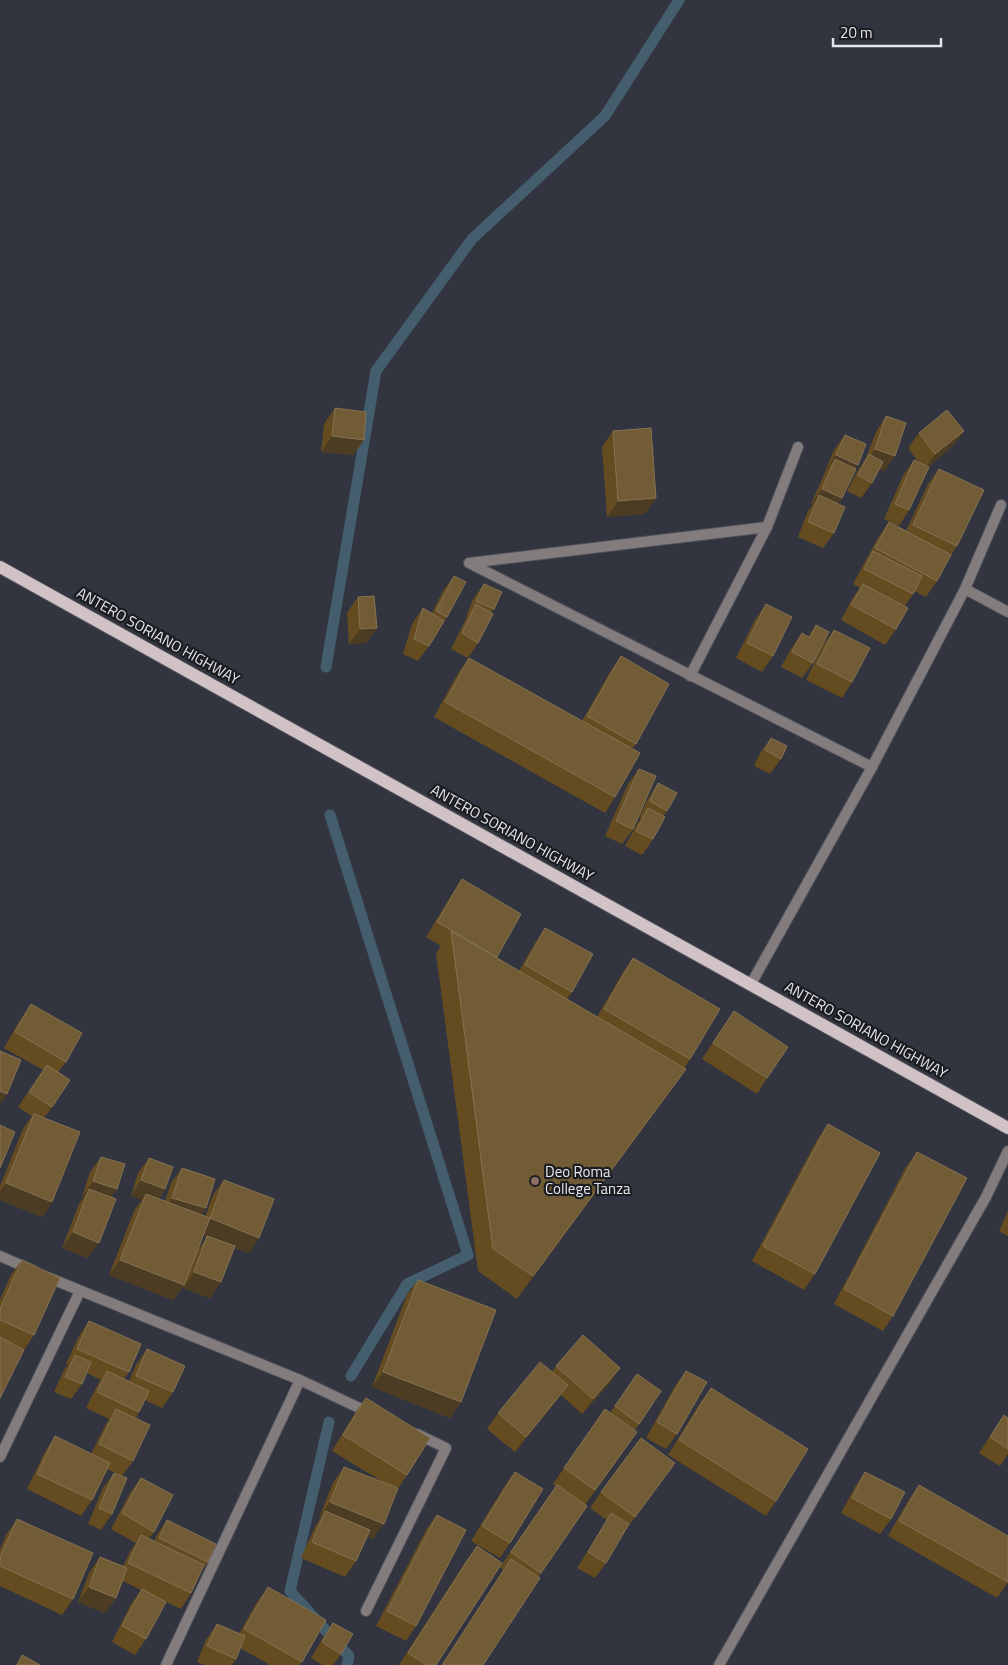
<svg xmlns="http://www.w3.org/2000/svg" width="1008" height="1665" font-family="'Titillium Web',sans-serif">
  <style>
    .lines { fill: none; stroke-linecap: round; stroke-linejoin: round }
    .stream { stroke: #445e6d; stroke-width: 11 }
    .minor-casing { stroke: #4e515b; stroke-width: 12 }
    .primary-casing { stroke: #4e515b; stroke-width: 14 }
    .minor { stroke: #837c7d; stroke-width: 10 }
    .primary { stroke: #d1c3c5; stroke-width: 12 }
    .wall { fill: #654c20; fill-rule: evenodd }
    .shaded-wall { fill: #4b3c23 }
    .building { fill: #725c36; stroke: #847253 }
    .education-dot { fill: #8d6e63; stroke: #1b1d21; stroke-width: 2 }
    .labels { text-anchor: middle; stroke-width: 4.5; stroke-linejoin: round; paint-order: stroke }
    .street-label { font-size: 15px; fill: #e4e6ed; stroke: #1b1d21 }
    .poi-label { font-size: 15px; fill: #e4e6ed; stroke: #1b1d21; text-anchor: start }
  </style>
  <rect width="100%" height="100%" fill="#32353f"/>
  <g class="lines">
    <g class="stream">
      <polyline points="326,667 376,371 472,239 605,116 679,0"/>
      <polyline points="330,815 468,1255 407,1284 351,1376"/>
      <polyline points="329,1422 290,1591 349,1656 347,1665"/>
    </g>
    <g class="minor-casing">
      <g id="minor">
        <polyline points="767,527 469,563 872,767"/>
        <polyline points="965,589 1008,612"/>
        <polyline points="690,676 767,527 798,447"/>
        <polyline points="751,984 872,767 965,589 1001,505"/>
        <polyline points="0,1256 32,1270"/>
        <polyline points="47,1277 300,1380 370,1413"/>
        <polyline points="0,1457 80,1291"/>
        <polyline points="366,1611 446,1448 417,1434"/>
        <polyline points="166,1665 300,1380"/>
        <polyline points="719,1665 986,1197 1008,1151"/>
      </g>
    </g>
    <g class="primary-casing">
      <polyline id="primary" points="0,567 1008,1128"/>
    </g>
    <use href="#minor" class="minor"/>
    <use href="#primary" class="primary"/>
  </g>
  <g class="wall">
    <polygon points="335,408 364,440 353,455 321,452 324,424"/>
    <polygon points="886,416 895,456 884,471 879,469 872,483 861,498 847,491 858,470 866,458 876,432"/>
    <polygon points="613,431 656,498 645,514 607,517 602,447"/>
    <polygon points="964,431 953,446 928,467 909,510 899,526 884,519 903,476 914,460 919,463 908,448 919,433"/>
    <polygon points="845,435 855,468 842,498 838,504 834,533 823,548 798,537 808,511 813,505 811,504 824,475 826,471 825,471 834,450"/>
    <polygon points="939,469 957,546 950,557 937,581 926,597 915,591 905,606 896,629 885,645 841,620 852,599 860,588 853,584 878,538 889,522 906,531 928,484"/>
    <polygon points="454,576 447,617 429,646 418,661 403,654 412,624 423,608 432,613 443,591"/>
    <polygon points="484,584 494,609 491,612 478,643 468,658 451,649 467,617 466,617 473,599"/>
    <polygon points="358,597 377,628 366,643 349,644 347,613"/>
    <polygon points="766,604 773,656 762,672 736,658 755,620"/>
    <polygon points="816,625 813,663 802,678 781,667 791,649 802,633 808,637"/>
    <polygon points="834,630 852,682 842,698 806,680 823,645"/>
    <polygon points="621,656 636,744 632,749 615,797 605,813 434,717 458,673 469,658 582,721 610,672"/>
    <polygon points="771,738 781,759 770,774 754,766 760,753"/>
    <polygon points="639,769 633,829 622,844 605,836 628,784"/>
    <polygon points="658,783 667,811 663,816 653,839 642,855 625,846 637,824 641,818 639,817 648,799"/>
    <polygon points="462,879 497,957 496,957 519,971 535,943 545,928 572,992 567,999 597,1017 622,974 633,958 690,1059 670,1091 517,1299 478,1271 436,953 441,946 426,937 452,894"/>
    <polygon points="31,1004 66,1062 58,1072 52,1107 44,1118 52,1202 42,1217 0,1200 0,1186 23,1129 32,1116 18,1107 43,1070 4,1048 20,1020"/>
    <polygon points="734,1011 767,1078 757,1094 702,1059"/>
    <polygon points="828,1124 815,1274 804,1290 752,1261 817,1140"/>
    <polygon points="917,1152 893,1316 883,1331 834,1304 906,1167"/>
    <polygon points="101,1157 117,1189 111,1197 88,1258 62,1248 79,1204 84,1197 82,1197 90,1172"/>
    <path d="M 149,1158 L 165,1189 L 159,1199 L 165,1201 L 171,1183 L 182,1168 L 206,1208 L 201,1215 L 205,1217 L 213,1195 L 224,1180 L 259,1238 L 249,1253 L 234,1248 L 210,1298 L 183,1288 L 183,1286 L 173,1300 L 109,1275 L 135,1209 L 142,1200 L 131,1196 L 138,1173 ZM 203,1235 L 207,1237 L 198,1250 Z"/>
    <polygon points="1008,1211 1008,1236 999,1231"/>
    <polygon points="22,1260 34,1335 24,1350 0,1398 0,1300 11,1275"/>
    <polygon points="418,1280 461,1402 450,1418 372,1387 407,1295"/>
    <polygon points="89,1321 129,1372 124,1379 129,1381 136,1365 147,1349 173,1392 162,1408 145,1400 136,1418 133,1461 122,1476 107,1469 92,1500 81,1516 27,1489 45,1452 55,1436 91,1454 106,1424 109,1419 86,1408 97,1386 101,1380 87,1373 82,1384 71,1399 54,1392 64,1370 68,1365 66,1364 79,1336"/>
    <polygon points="556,1366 610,1383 582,1414 561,1395 515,1452 487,1429 498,1413 552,1372"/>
    <polygon points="686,1371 677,1434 666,1449 646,1438 675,1386"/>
    <polygon points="637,1374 661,1391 635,1430 637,1432 585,1505 587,1506 538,1577 483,1665 442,1665 503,1570 500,1567 556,1486 553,1484 605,1409 610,1413"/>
    <polygon points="711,1388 776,1501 766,1516 668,1455 700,1403"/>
    <polygon points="366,1398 407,1475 397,1490 373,1539 367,1537 356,1561 345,1577 301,1558 315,1527 321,1518 319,1518 333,1483 344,1467 383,1482 332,1451 355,1413"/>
    <polygon points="1004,1415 1008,1418 1008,1454 1000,1466 979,1453"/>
    <polygon points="515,1472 510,1543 500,1558 471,1541 504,1487"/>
    <polygon points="865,1472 891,1519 880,1534 841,1513 855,1487"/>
    <polygon points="114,1473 112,1514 101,1530 88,1524 103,1488"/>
    <polygon points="141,1478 154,1532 149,1538 154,1541 157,1535 167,1520 208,1562 202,1570 191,1593 181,1609 166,1602 146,1639 135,1655 112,1642 131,1604 141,1590 123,1581 116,1598 105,1613 78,1602 89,1573 100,1557 123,1566 131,1550 136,1543 111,1529 130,1493"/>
    <polygon points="664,1478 624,1532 606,1563 595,1578 577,1568 607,1520 590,1508 601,1492"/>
    <polygon points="919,1485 1008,1582 997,1598 888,1536 908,1501"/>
    <polygon points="437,1515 416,1626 406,1641 376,1626 426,1530"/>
    <polygon points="17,1519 73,1599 62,1615 0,1586 0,1549 6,1535"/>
    <polygon points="477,1546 436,1665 399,1665 466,1561"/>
    <polygon points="268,1587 302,1662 299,1665 270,1665 240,1648 236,1659 232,1665 205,1665 197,1662 206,1640 217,1624 239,1634 257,1602"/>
    <polygon points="333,1623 341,1654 333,1665 323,1665 311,1658 323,1638"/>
  </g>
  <g class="shaded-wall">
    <polygon points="964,431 953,446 925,469 935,454"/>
    <polygon points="332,436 364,440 353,455 321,452"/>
    <polygon points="875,449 895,456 884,471 864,464"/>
    <polygon points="836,455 858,465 847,480 835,459 826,471 825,471"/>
    <polygon points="822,489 842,498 832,513 819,495 813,505 811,504"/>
    <polygon points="656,498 645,514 607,517 618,501"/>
    <polygon points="377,628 366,643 349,644 360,629"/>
    <polygon points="686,1069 670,1091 517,1299 533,1276"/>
    <polygon points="0,1091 7,1094 0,1104"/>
    <polygon points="141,1180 165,1189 155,1204 146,1194 142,1200 131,1196"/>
    <polygon points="93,1181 117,1189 106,1204 89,1189 84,1197 82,1197"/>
    <polygon points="6,1183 52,1202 42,1217 0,1200 0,1191"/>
    <polygon points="172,1198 206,1208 195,1224 161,1213"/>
    <polygon points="210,1218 259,1238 249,1253 199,1234"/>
    <polygon points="73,1232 99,1243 88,1258 62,1248"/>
    <polygon points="120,1260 184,1285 173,1300 109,1275"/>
    <polygon points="194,1272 221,1282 210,1298 183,1288"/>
    <polygon points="620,1368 610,1383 582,1414 593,1399"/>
    <polygon points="383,1372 461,1402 450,1418 372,1387"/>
    <polygon points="568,1385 557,1400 515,1452 526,1437"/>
    <polygon points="330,1502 384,1524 373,1539 322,1519 325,1511 321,1518 319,1518"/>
    <polygon points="89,1587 116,1598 105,1613 78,1602"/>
  </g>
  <g class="building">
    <polygon points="335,408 366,412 364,440 332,436"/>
    <polygon points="947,410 964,431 935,454 919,433"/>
    <polygon points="886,416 906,423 895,456 875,449"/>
    <polygon points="651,428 656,498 618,501 613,431"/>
    <polygon points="845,435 866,444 858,465 836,455"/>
    <polygon points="869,454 883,462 872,483 858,475"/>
    <polygon points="835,459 856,469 842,498 822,489"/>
    <polygon points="914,460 929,467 909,510 895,504"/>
    <polygon points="939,469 984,490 957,546 913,525"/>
    <polygon points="819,495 845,507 834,533 808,522"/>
    <polygon points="889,522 951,555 937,581 875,548"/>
    <polygon points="873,551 922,576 913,594 864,569"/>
    <polygon points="454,576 466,582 447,617 436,611"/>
    <polygon points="484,584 502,592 494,609 476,601"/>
    <polygon points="863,584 908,608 896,629 851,605"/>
    <polygon points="374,596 377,628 360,629 358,597"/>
    <polygon points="476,604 493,614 478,643 462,633"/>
    <polygon points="766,604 792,617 773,656 747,643"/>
    <polygon points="423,608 444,621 429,646 414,639"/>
    <polygon points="816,625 829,632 813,663 792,652 802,633 810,638"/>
    <polygon points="834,630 870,648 852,682 817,664"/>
    <polygon points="621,656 669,684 636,744 587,716"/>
    <polygon points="469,658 640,753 615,797 445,702"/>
    <polygon points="771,738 787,746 781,759 765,750"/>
    <polygon points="639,769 656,776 633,829 616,821"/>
    <polygon points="658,783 677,793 667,811 650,801"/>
    <polygon points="648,808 665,817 653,839 636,831"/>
    <polygon points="462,879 521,914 497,957 437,922"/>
    <polygon points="545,928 593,954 572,992 525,965"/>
    <polygon points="451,931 686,1069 533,1276 493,1249"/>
    <polygon points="633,958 720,1009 690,1059 604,1009"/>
    <polygon points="31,1004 82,1033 66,1062 15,1032"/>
    <polygon points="734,1011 788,1047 767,1078 713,1043"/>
    <polygon points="0,1051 21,1060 7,1094 0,1091"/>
    <polygon points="47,1065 70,1080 52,1107 29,1092"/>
    <polygon points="34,1114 80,1132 52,1202 6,1183"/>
    <polygon points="828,1124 880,1153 815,1274 763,1246"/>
    <polygon points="0,1125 15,1132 0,1168"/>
    <polygon points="917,1152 967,1178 893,1316 844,1289"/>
    <polygon points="101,1157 125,1164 117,1189 93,1181"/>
    <polygon points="149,1158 173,1167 165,1189 141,1180"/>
    <polygon points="182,1168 215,1179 206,1208 172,1198"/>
    <polygon points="224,1180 274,1199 259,1238 210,1218"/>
    <polygon points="89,1189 116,1199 99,1243 73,1232"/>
    <polygon points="146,1194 210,1218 184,1285 120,1260"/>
    <polygon points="207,1236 235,1246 221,1282 194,1272"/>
    <polygon points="22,1260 60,1278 34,1335 0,1320 0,1309"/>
    <polygon points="418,1280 496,1310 461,1402 383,1372"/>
    <polygon points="89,1321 141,1344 129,1372 77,1349"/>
    <polygon points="583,1335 620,1368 593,1399 556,1366"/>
    <polygon points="0,1337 24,1350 0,1398"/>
    <polygon points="147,1349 185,1366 173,1392 136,1376"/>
    <polygon points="75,1355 91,1362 82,1384 65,1377"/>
    <polygon points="540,1362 568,1385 526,1437 498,1413"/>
    <polygon points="107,1371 149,1391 139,1412 97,1392"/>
    <polygon points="686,1371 707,1382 677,1434 657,1422"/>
    <polygon points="637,1374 661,1391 639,1424 615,1406"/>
    <polygon points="711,1388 808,1449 776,1501 679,1440"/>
    <polygon points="366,1398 430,1438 407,1475 343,1435"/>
    <polygon points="116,1409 150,1425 133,1461 99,1444"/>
    <polygon points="605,1409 637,1432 595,1490 564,1468"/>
    <polygon points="1004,1415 1008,1418 1008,1449 990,1437"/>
    <polygon points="55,1436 110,1463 92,1500 37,1474"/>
    <polygon points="641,1438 675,1463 635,1517 601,1492"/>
    <polygon points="344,1467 398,1488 384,1524 330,1502"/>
    <polygon points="515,1472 543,1489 510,1543 482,1526"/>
    <polygon points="865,1472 905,1492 891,1519 852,1498"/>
    <polygon points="114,1473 127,1478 112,1514 99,1508"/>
    <polygon points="141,1478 173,1495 154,1532 122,1513"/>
    <polygon points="557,1485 587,1506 541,1573 511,1552"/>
    <polygon points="919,1485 1008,1536 1008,1582 899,1521"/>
    <polygon points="325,1511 370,1530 356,1561 312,1542"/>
    <polygon points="611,1513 629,1524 606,1563 588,1552"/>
    <polygon points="437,1515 466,1530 416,1626 387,1611"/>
    <polygon points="17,1519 93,1553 73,1599 0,1566 0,1557"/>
    <polygon points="167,1520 216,1544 208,1562 159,1538"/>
    <polygon points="141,1535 204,1565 191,1593 128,1563"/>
    <polygon points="477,1546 502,1563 436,1665 427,1665 408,1653"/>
    <polygon points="100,1557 127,1568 116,1598 89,1587"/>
    <polygon points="511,1559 540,1578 483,1665 442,1665"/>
    <polygon points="268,1587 326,1620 302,1662 244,1629"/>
    <polygon points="142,1589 166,1602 146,1639 122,1626"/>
    <polygon points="333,1623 353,1634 341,1654 322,1642"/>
    <polygon points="217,1624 245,1636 236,1659 207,1646"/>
    <polygon points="22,1655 40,1665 17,1665"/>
  </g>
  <circle class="education-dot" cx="535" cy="1181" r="5"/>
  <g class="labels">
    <g class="street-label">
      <text transform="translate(158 636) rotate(29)" y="5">ANTERO SORIANO HIGHWAY</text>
      <text transform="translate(512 833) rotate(29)" y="5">ANTERO SORIANO HIGHWAY</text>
      <text transform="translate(866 1030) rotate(29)" y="5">ANTERO SORIANO HIGHWAY</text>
    </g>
    <g class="poi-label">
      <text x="545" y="1177">Deo Roma<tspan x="545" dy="17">College Tanza</tspan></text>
    </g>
  </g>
  <path d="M833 38v8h108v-8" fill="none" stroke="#e4e6ed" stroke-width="2.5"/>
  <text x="840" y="38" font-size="15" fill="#e4e6ed" stroke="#1b1d21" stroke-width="4" paint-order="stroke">20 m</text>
</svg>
